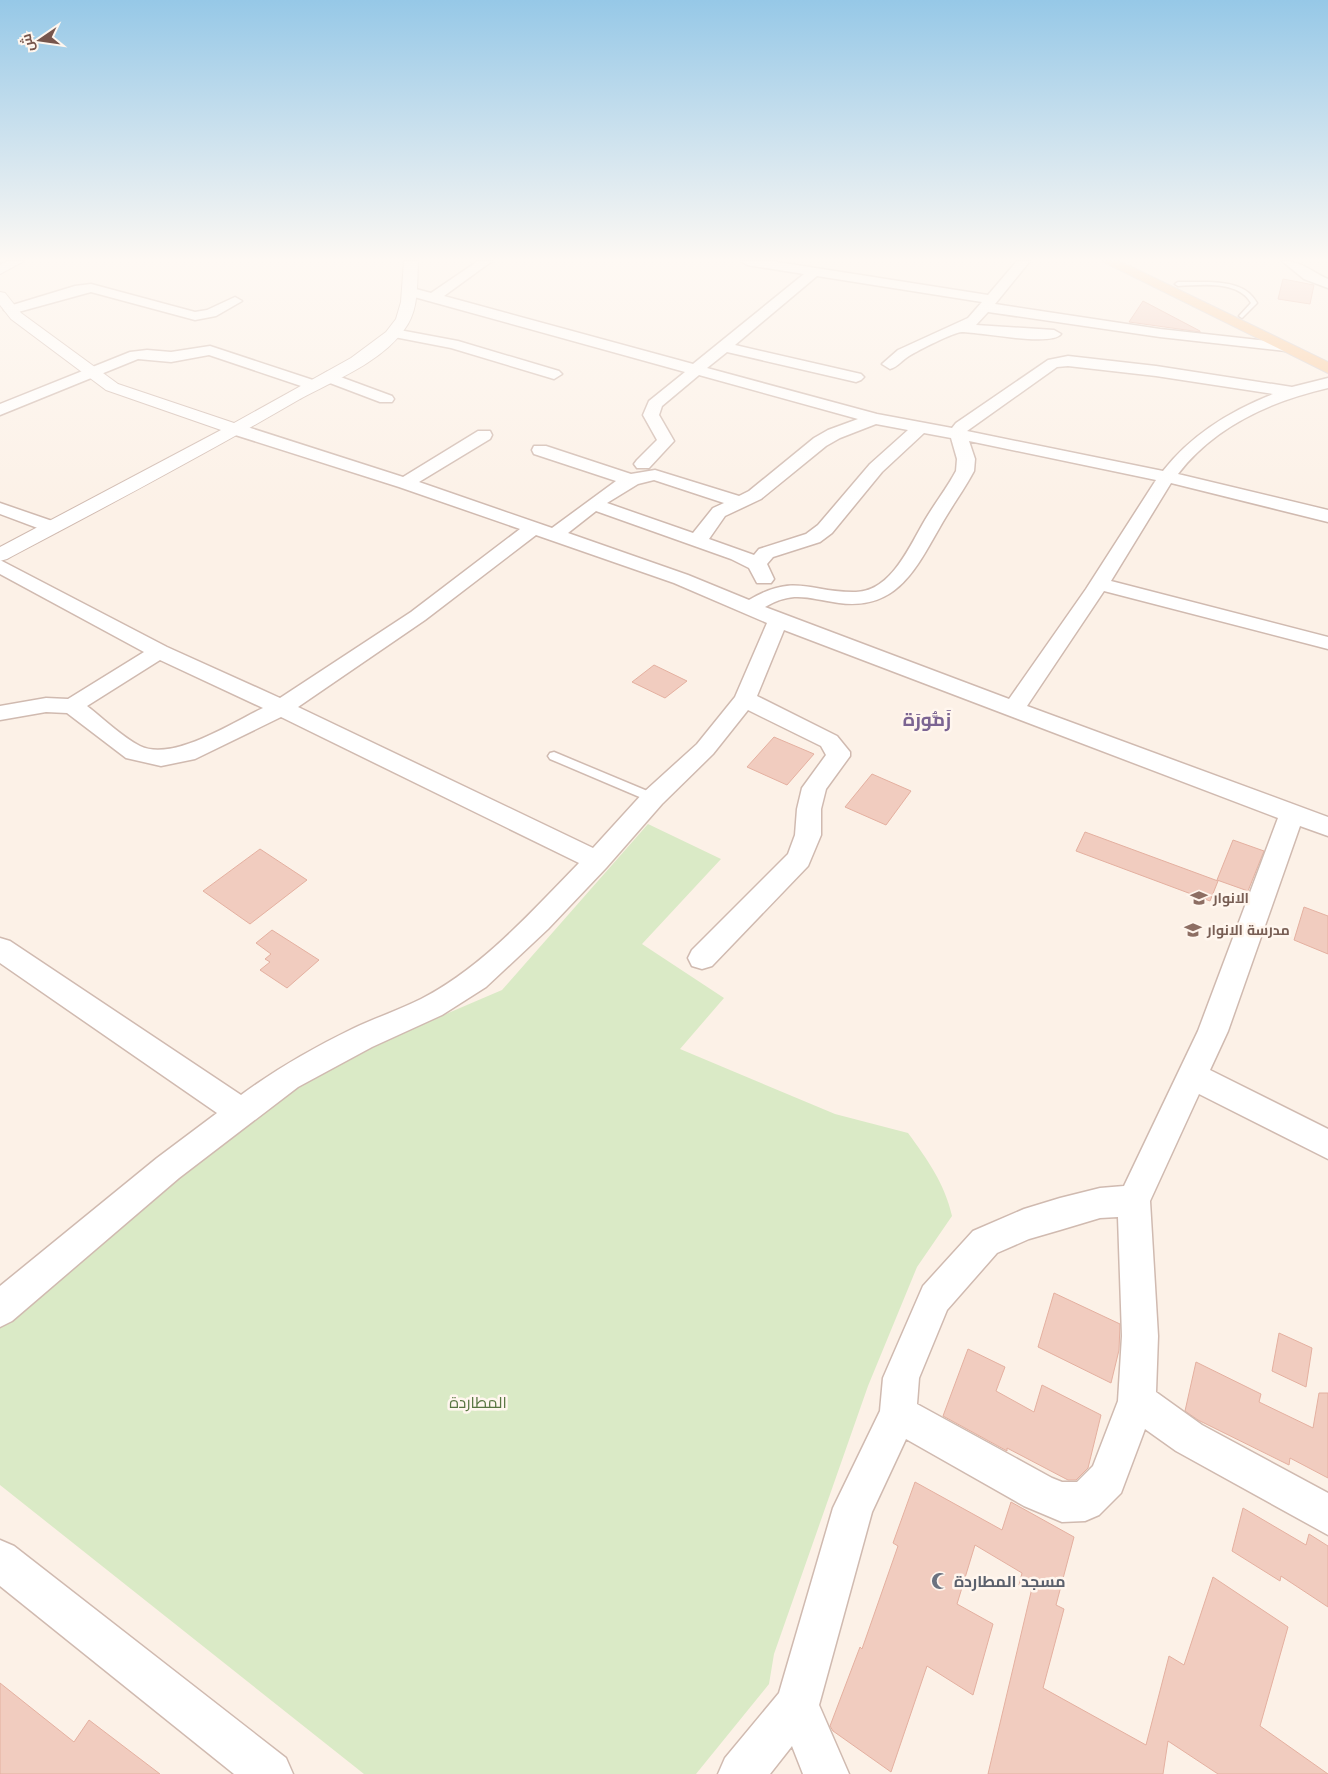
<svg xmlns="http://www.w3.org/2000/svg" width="1328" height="1774" font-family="Montserrat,Cairo,sans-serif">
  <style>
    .green { fill: #daeac6 }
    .building { fill: #f1ccbf; stroke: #e4b0a0 }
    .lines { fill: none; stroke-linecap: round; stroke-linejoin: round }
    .service-casing { stroke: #d0bab0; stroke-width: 3 }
    .minor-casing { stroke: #d0bab0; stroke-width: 3 }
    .tertiary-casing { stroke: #d0bab0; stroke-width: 2 }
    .primary-casing { stroke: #d9cfcd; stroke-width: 2 }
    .service { fill: #fff; fill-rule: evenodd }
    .minor { fill: #fff; fill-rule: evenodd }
    .tertiary { fill: #fff; fill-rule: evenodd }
    .primary { fill: #f9cca1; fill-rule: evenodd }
    .labels { text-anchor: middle; stroke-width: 5; stroke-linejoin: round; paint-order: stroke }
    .education-label { font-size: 14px; font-weight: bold; fill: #785e54; stroke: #fff6ee; text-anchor: start }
    .near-park-label { font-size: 16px; fill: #587541; stroke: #fff6ee }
    .near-worship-label { font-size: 16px; font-weight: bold; fill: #5b616d; stroke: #fff6ee; text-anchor: start }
    .district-label { font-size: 19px; font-weight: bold; fill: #7b6492; stroke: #fff6ee }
  </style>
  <rect width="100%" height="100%" fill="#fcf1e7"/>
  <path class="green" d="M 648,824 L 721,859 L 642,944 L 724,998 L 680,1049 L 835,1114 L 908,1133 C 927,1159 945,1184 952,1216 L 917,1267 L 868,1386 L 774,1654 L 769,1684 L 696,1774 L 364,1774 L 0,1485 L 0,1324 L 301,1076 L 502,990 Z"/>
  <g class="building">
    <polygon points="1283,279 1314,285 1310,304 1278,299"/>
    <polygon points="1143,301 1200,331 1200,332 1129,322"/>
    <polygon points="654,665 687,681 665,698 632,682"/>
    <polygon points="774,737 814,754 787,785 747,767"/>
    <polygon points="872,774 911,791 886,825 845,807"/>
    <polygon points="1085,832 1218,881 1210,901 1076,851"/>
    <polygon points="1233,840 1264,851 1248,891 1217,880"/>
    <polygon points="260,849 307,880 250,924 203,891"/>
    <polygon points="1304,907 1328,916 1328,954 1294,940"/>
    <polygon points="272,930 319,960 287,988 260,970 270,962 265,959 271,954 256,943"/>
    <polygon points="1054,1293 1120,1324 1119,1350 1111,1383 1038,1347"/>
    <polygon points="1279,1333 1312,1348 1306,1387 1272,1371"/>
    <polygon points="968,1349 1005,1367 996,1391 1034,1412 1042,1385 1101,1415 1088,1468 1076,1480 1068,1480 1007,1448 1007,1451 943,1416"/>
    <polygon points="1196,1362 1261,1394 1259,1402 1313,1428 1319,1393 1328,1393 1328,1478 1290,1458 1289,1465 1198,1420 1185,1411"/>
    <polygon points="915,1482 1002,1530 1011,1502 1074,1537 1056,1605 1064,1609 1043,1688 1146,1745 1169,1656 1184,1665 1213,1577 1288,1627 1260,1726 1328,1774 1218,1774 1168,1741 1163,1774 988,1774 1032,1588 1019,1585 1022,1573 975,1545 957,1604 993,1624 973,1695 927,1666 891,1772 833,1731 830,1726 860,1647 862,1649 898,1546 893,1543"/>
    <polygon points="1243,1508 1306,1545 1309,1534 1328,1546 1328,1607 1281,1576 1280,1581 1232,1551"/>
    <polygon points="0,1683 74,1742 89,1720 160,1774 0,1774"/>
  </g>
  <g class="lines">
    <g class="service-casing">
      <g id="service">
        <path d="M 1209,282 C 1228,283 1247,285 1257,303 L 1242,318 L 1239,316 L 1251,303 C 1238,280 1200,285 1178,286 L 1175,284 L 1178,282 Z"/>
        <polygon points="554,752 657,795 659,798 653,802 649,801 550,759 548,756 550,753"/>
      </g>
    </g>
    <g class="minor-casing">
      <g id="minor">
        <path d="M 478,261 L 492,261 L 444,296 L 693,364 L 804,274 L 747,265 L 741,261 L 771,261 L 988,295 L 1017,261 L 1030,261 L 995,304 L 1160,329 L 1286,343 L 1293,347 L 1286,351 L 1160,337 L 988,312 L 976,325 L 1054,330 L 1061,334 C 1052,347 979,332 962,332 C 952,333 919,350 909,356 C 902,360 898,367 890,369 L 882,364 L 898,350 L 968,318 L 982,302 L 817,276 L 735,345 L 861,374 L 864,377 L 861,380 L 856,382 L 727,352 L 707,368 L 877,414 L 952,428 L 956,423 L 1048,360 L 1068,356 L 1156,366 L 1292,387 L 1328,378 L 1328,388 C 1271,401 1214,427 1178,474 L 1328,510 L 1328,522 L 1171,483 L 1111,581 L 1328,637 L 1328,649 L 1104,591 L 1027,706 L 1328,817 L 1328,836 L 1300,826 L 1228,1031 L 1210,1070 L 1328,1129 L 1328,1159 L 1199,1094 L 1150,1201 L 1158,1336 L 1156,1392 L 1202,1425 L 1328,1493 L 1328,1535 L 1176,1451 L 1145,1429 L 1121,1493 L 1099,1515 L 1085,1521 L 1062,1522 L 1024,1506 L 906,1439 L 872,1512 L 819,1705 L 849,1774 L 803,1774 L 792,1746 L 770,1774 L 718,1774 L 725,1758 L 779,1693 L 833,1508 L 880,1411 L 883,1378 L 923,1286 L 973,1231 L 1024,1209 L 1060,1198 L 1100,1188 L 1124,1186 L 1198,1031 L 1278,818 L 784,630 L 757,696 L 837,736 L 850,752 L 850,756 L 826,789 L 821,809 L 821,835 L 808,866 L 712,966 L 702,969 L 692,966 L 688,958 L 692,950 L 788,854 L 795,835 L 797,809 L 802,788 L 826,755 L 821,746 L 748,710 L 713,754 L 662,804 L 606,868 L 548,929 L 486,987 L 442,1015 L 372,1047 L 298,1087 L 179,1178 L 12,1321 L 0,1327 L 0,1286 L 157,1158 L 217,1113 L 0,963 L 0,938 L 10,941 L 241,1095 C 276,1069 313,1048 352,1029 C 375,1018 399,1010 421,999 C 483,967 531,912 579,863 L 281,717 L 195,759 L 161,766 L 126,758 L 67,713 L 46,712 L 0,720 L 0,706 L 46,698 L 68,699 L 144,652 L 0,574 L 0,560 L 167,647 L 280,698 L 411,612 L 520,529 L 399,487 L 229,433 L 227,429 L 229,425 L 241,425 L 403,477 L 478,431 L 490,431 L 492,435 L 490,439 L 419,482 L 552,528 L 616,481 L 534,454 L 532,450 L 534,446 L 546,446 L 631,474 L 655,470 L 739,496 L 749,491 L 814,438 L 828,430 L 858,419 L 699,375 L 662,406 L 659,415 L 674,441 L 649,468 L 637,468 L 634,464 L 637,460 L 657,440 L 643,415 L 649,401 L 685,372 L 407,295 L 405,292 L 412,288 L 431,293 ZM 1068,366 L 1156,376 L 1273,394 C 1230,411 1192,434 1163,471 L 967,431 L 1057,367 ZM 876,424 L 908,430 L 870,464 L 818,525 L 806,534 L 759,549 L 754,555 L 709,539 L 725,516 L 761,499 L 826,446 L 840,438 ZM 924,433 L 951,438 L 957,459 L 956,471 C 947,488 935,503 925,520 C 910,545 892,591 856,592 C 810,593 796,572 749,600 L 688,575 L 568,533 L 596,511 L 731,559 L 749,568 L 757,583 L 771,583 L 774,579 L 767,564 L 773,557 L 820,542 L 832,533 L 882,472 ZM 969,441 L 1156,480 L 1086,589 L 1009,699 L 765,607 C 794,590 809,599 839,603 C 900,611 918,564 944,520 C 954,503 965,488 974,471 L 975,459 ZM 654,480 L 724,503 L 713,508 L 693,533 L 607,503 L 638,484 ZM 536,535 L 674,583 L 767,623 L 735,697 L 697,744 L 644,792 L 593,848 L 298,707 L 425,620 ZM 160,660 L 263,708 C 233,722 173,762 140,746 C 122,737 104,719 87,706 ZM 1118,1217 L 1122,1336 L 1118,1401 L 1093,1466 L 1077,1482 L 1062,1482 L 1052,1478 L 917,1404 L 919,1378 L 947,1310 L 997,1253 L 1029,1239 L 1060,1230 L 1100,1218 Z"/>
        <path d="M 1282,261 C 1302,261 1310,271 1328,279 L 1328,288 L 1304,279 Z"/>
        <polygon points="91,284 195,312 207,310 235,297 242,301 216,316 195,320 91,292 11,314 4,310 6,307 75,286"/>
        <polygon points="394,329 458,341 559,371 562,374 554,379 451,348 389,336 387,333 389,330"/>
        <polygon points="210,346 319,382 321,385 313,390 307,388 209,355 171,362 138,359 0,415 0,404 130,352 147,350 171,352"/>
        <polygon points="327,372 392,396 394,399 392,402 380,402 322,380 319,377"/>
        <polygon points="0,503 58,523 60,527 58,531 51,533 0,514"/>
        <polygon points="0,1540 14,1546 286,1758 293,1774 234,1774 0,1586"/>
      </g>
    </g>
    <g class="tertiary-casing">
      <g id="tertiary">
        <polygon points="7,261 24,261 0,274 0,265"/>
        <path d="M 404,261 L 418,261 C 417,285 419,311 404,330 C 380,363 335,380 300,399 C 204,455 105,507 7,559 L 0,561 L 0,547 L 221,430 L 106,390 L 11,319 L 0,305 L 0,292 L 5,293 L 21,313 L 118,384 L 234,423 L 351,358 L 386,332 L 396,319 L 401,302 Z"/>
      </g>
    </g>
    <g class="primary-casing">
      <polygon id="primary" points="1102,261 1119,261 1328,362 1328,373"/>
    </g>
    <use href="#service" class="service"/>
    <use href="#minor" class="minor"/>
    <use href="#tertiary" class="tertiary"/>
    <use href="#primary" class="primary"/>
  </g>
  <linearGradient id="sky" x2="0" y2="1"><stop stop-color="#96c8e7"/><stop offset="0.51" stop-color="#fef9f4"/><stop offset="1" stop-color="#fef9f4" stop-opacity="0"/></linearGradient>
  <rect width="1328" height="509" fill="url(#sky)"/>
  <defs>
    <g id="school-bare" transform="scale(1.35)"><path d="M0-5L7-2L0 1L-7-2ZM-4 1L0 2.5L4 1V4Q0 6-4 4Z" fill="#8d6e63" stroke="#fff6ee" stroke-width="2.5" paint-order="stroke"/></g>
    <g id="mosque-bare" transform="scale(1.35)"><path d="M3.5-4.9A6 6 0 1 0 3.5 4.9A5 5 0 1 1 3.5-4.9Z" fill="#6b7280" stroke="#fff6ee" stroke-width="2.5" paint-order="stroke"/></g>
  </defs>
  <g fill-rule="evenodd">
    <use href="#school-bare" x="1199" y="898"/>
    <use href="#school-bare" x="1193" y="930"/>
    <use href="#mosque-bare" x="940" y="1581"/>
  </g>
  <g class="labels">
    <g class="education-label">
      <text x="1213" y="903">الانوار</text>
      <text x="1207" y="935">مدرسة الانوار</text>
    </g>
    <g class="near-park-label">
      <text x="478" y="1408">المطاردة</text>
    </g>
    <g class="near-worship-label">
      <text x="954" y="1587">مسجد المطاردة</text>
    </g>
    <g class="district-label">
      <text x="927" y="726">زَمُّورَة</text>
    </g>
  </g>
  <g transform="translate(40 40) rotate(257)" stroke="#fff6ee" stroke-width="4" paint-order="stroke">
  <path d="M0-4L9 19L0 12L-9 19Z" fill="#76554c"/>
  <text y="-8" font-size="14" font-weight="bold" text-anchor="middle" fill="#76554c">ش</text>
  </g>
</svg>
